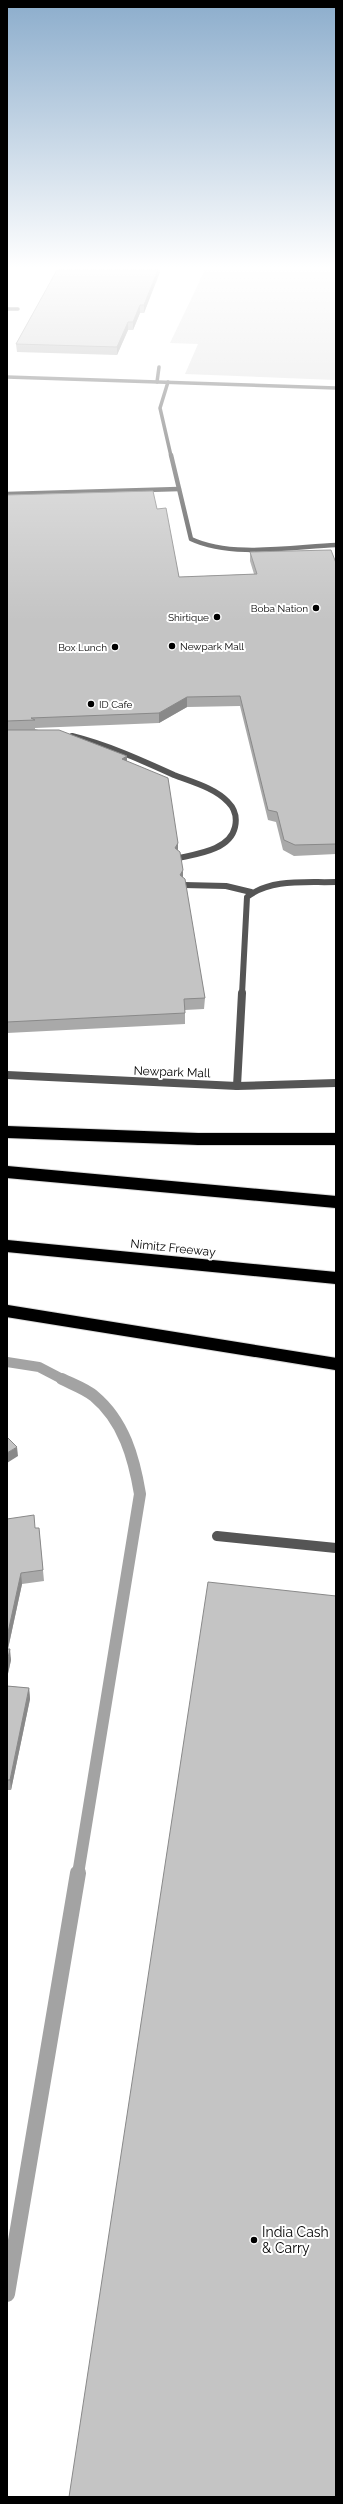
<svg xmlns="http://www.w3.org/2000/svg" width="343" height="2504" font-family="Raleway,sans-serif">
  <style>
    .green { fill: #dcdcdc }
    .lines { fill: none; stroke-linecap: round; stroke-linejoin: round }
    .stream-far2 { stroke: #a3a3a3; stroke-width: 10 }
    .stream-far1 { stroke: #a3a3a3; stroke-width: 12 }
    .stream { stroke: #a3a3a3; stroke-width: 16 }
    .motorway-casing { stroke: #dbdbdb; stroke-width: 14 }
    .service-far4 { stroke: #555; stroke-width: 3.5 }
    .service-far3 { stroke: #555; stroke-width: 4.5 }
    .service-far2 { stroke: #555; stroke-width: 6 }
    .service-far1 { stroke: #555; stroke-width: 8 }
    .service { stroke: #555; stroke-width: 10 }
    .minor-far1 { stroke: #555; stroke-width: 3.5 }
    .minor { stroke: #555; stroke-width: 8 }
    .motorway { stroke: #000; stroke-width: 12 }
    .wall { fill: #a9a9a9 }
    .shaded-wall { fill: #898989 }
    .building { fill: #c4c4c4; stroke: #898989 }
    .poi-dot { fill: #000; stroke: #fff; stroke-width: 1.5 }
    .labels { text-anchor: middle; stroke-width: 4; stroke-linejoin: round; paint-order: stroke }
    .far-poi-label { font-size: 10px; fill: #000; stroke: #fff; text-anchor: end }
    .street-label { font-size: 12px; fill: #000; stroke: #fff }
    .near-poi-label { font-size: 14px; fill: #000; stroke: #fff; text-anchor: start }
  </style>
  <rect width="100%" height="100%" fill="#fff"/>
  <polygon class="green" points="205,270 336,270 336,380 185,374 198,344 170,343"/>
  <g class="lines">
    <polyline class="stream-far2" points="7,1362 39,1367 64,1380"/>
    <path class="stream-far1" d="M 62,1379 C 72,1384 86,1389 94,1396 C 124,1421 134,1458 140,1494 L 78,1874"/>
    <polyline class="stream" points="7,2294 78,1873"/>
    <g class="motorway-casing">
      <g id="motorway">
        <polyline points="7,1132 198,1139 336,1139"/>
        <polyline points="7,1172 336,1202"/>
        <polyline points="7,1246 336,1278"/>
        <polyline points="7,1311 336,1364"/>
      </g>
    </g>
    <g class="service-far4">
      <polyline points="7,309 18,309"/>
      <polyline points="157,382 159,367"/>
      <polyline points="168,382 160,408 171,456"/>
    </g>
    <g class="service-far3">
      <path d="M 171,455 L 191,539 C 231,558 292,547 336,545"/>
      <polyline points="7,494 179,489"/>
    </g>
    <g class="service-far2">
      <path d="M 72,736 C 108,745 141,760 174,775 C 192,782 215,788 228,802 C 235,809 237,818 235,827 C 230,850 197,854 179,858"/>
      <polyline points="184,885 226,886 251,892"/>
      <path d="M 242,994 L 247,897 C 271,878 307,883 336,882"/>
    </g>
    <polyline class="service-far1" points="237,1086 242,993"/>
    <polyline class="service" points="217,1536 336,1548"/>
    <polyline class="minor-far1" points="7,377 336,388"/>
    <polyline class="minor" points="7,1075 237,1086 336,1083"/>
    <use href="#motorway" class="motorway"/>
  </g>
  <g class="wall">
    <polygon points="57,270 160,270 144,313 140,313 133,330 128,330 117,355 17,352 16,344"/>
    <polygon points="7,495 157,509 179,577 254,574 250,561 250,552 336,563 336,854 294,856 283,850 276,822 268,820 240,706 187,707 159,723 35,728 35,729 127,756 127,761 178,843 178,851 205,998 204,1009 185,1010 185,1024 7,1033"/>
    <polygon points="7,1519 35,1528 39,1528 44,1581 22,1584 8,1649 11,1660 7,1678"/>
    <polygon points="7,1686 29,1688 30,1699 11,1790 7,1790"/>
  </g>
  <g class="shaded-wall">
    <polygon points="158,270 160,270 160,272 144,313 144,305"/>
    <polygon points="140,305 140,313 133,330 133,322"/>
    <polygon points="128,322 128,330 117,355 117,347"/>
    <polygon points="187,697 187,707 159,723 159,713"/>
    <polygon points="127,756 127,766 122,759"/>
    <polygon points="178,843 178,854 175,848"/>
    <polygon points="183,870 183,881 180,875"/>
    <polygon points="17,1447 18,1456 7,1463 7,1453"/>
    <polygon points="21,1573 22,1584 7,1653 7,1637"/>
    <polygon points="10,1649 11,1660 7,1678 7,1662"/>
    <polygon points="29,1688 30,1699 11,1790 10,1780"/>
  </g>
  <g class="building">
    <polygon points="57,270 158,270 144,305 140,305 133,322 128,322 117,347 16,344"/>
    <polygon points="153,491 157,509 166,508 179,577 257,574 250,552 331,550 336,563 336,844 295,845 284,840 277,812 268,810 240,696 187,697 159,713 31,718 35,720 7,721 7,495"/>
    <polygon points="7,730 59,730 127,756 122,759 168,778 178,843 175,848 180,852 183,870 180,875 185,879 205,998 184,999 185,1013 7,1022"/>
    <polygon points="7,1437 17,1447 7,1453"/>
    <polygon points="34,1515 35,1528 39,1528 43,1570 21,1573 7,1637 7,1519"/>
    <polygon points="208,1582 336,1596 336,2497 69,2497"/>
    <polygon points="7,1649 10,1649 7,1662"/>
    <polygon points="7,1686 29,1688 10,1780 7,1780"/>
  </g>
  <linearGradient id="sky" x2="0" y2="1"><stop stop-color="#8cadcc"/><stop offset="0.43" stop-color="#fff"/><stop offset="1" stop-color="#fff" stop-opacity="0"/></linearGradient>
  <rect width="343" height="621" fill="url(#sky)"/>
  <g class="poi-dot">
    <circle cx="316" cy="608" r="4"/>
    <circle cx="217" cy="617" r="4"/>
    <circle cx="172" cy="646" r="4"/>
    <circle cx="115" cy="647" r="4"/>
    <circle cx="91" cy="704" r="4"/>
    <circle cx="254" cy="2240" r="4"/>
  </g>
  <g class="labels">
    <g class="far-poi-label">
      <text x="308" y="612">Boba Nation</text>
      <text x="209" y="621">Shirtique</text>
      <text x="180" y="650" text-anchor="start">Newpark Mall</text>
      <text x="107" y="651">Box Lunch</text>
      <text x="99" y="708" text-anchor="start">ID Cafe</text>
    </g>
    <g class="street-label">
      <text transform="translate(172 1072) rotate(2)" y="4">Newpark Mall</text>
      <text transform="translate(173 1248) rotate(6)" y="4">Nimitz Freeway</text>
    </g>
    <g class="near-poi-label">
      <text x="262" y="2237">India Cash<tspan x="262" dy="16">&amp; Carry</tspan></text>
    </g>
  </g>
  <rect width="343" height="2504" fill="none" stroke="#000000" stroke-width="16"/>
</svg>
